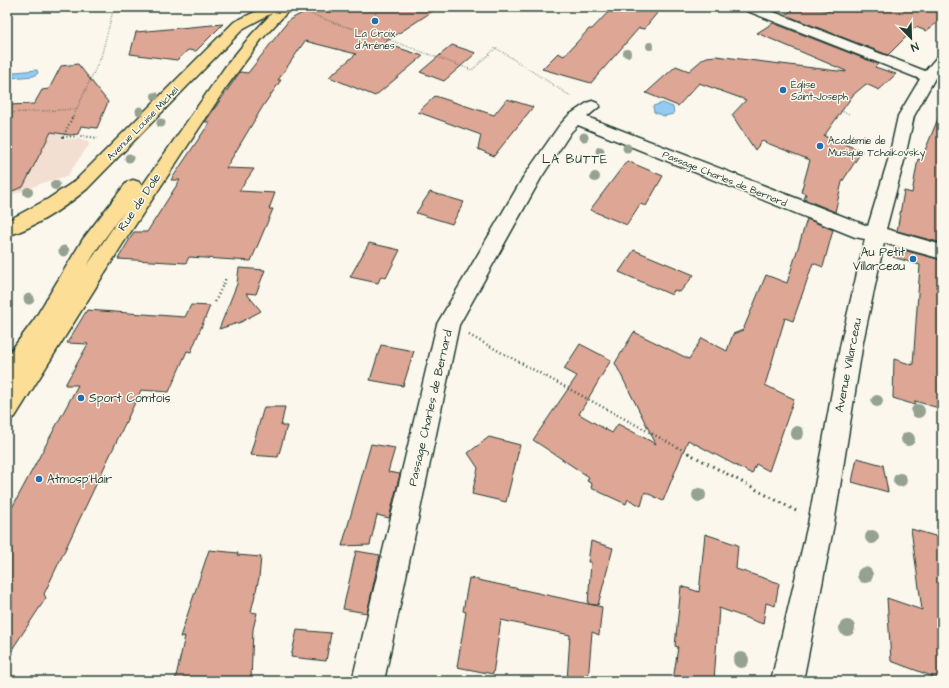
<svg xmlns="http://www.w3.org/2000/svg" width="949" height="688" font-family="'Architects Daughter',sans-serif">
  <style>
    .built { fill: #f2dfd2 }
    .water { fill: #93ccf3; stroke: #6593a7 }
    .building { fill: #dda695; stroke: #1f3d34 }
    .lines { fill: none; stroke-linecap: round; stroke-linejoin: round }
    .minor-casing { stroke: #1f3d34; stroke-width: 3 }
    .major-casing { stroke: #1f3d34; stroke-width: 3 }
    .path-far3 { stroke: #1f3d34; stroke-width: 1.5; stroke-dasharray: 0.5 2; stroke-linecap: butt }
    .path-far2 { stroke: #1f3d34; stroke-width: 2; stroke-dasharray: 1 2.5; stroke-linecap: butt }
    .path-far1 { stroke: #1f3d34; stroke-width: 2.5; stroke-dasharray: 1 3; stroke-linecap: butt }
    .path { stroke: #1f3d34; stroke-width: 3; stroke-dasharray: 1.5 4; stroke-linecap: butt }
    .minor { fill: #fbf7ec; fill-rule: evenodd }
    .major { fill: #fdde96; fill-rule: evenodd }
    .tree { fill: #96a291 }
    .poi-dot { fill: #1f6fb2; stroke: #fbf7ec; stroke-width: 1.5 }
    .labels { text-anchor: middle; stroke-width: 3; stroke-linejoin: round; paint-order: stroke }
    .far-poi-label { font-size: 10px; fill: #1f3d34; stroke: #fbf7ec; text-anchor: start }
    .far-street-label { font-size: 10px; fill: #1f3d34; stroke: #fbf7ec }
    .far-quarter-label { font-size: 12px; letter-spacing: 1px; fill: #1f3d34; stroke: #fbf7ec }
    .street-label { font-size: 12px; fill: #1f3d34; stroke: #fbf7ec }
    .poi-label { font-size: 12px; fill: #1f3d34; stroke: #fbf7ec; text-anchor: start }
  </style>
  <rect width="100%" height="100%" fill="#fbf7ec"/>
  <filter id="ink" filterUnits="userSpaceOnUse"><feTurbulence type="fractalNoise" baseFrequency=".025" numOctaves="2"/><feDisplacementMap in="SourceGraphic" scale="8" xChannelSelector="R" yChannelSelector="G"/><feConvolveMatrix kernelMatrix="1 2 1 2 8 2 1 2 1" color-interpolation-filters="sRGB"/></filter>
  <g filter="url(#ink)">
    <polygon class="built" points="75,106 61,139 81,139 88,141 89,145 67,176 45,182 7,197 7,110"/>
    <g class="water">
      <polygon points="37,70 38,73 34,76 11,78 15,72"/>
      <polygon points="663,103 673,107 674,114 664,116 654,112 653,106"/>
    </g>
    <g class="building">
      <polygon points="314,7 439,7 384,43 423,56 375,96 329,77 356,54 305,41 278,80 281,80 263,106 226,168 254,169 239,191 275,193 269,209 273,209 251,261 189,257 186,263 118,259 134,232 147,232 180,180 171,180 210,122 205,122 240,72 248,73 289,20"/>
      <polygon points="613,7 662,7 644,29 639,28 591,83 542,69 558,53 564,56 589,29 592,29"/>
      <polygon points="797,7 817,7 827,11 833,7 942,7 942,19 926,31 916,27 888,55 785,15"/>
      <polygon points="773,23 878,64 875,67 896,74 879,90 866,84 853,95 824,136 862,151 842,182 835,212 804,199 806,194 801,192 810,160 762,141 755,150 732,115 746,100 699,83 678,106 646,93 676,66 689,71 703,59 707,57 716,56 846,72 846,71 757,33"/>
      <polygon points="223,24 196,51 188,50 177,60 130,54 136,32"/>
      <polygon points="452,45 476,53 444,81 420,72"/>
      <polygon points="78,64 108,102 97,128 81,126 78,134 70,135 51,132 23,187 7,193 7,105 34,104 42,90 49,89 61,66"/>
      <polygon points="435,96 494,115 507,99 533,107 494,156 478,149 481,135 418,112"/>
      <polygon points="942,109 942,243 897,231 904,191 912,193 918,159 921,160"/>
      <polygon points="627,161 663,176 646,206 640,204 627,225 590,210"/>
      <polygon points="430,192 464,202 452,224 416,213"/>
      <polygon points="807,219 833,230 823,267 813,263 793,321 785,318 765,385 794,399 769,471 756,464 752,474 688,440 663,501 645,492 641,506 628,499 626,504 591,488 592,484 587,481 589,477 533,440 577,376 564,369 580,344 611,360 579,414 612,433 618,424 656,444 615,363 634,332 689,359 702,338 727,351 733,334 743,330 766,275 787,283"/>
      <polygon points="369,243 400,250 386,278 381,276 378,283 350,277"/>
      <polygon points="895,248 942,260 942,409 915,401 915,405 893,398 894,359 913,365 920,265 893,257"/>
      <polygon points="634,250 694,275 680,292 674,290 672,295 619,272"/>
      <polygon points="239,268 265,270 256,294 246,293 261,311 241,322 219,329 237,284"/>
      <polygon points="191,305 210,306 191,352 187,351 169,392 141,390 44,594 46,598 7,657 7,517 78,385 65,385 88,344 67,343 87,310 185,317"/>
      <polygon points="381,345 414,351 403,386 370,380"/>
      <polygon points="264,407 285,407 281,426 287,426 278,457 250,455"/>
      <polygon points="489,437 520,445 506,502 472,494 478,468 468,453"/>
      <polygon points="371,444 395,448 388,472 400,474 389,518 377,515 370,545 342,546"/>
      <polygon points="857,458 883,465 888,492 852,482"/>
      <polygon points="911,529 942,538 942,680 891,661 887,598 922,610"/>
      <polygon points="705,534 738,545 736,569 779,583 775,606 766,603 763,624 719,608 714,681 673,681 678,647 675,646 681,586 699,592"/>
      <polygon points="591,541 613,548 598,605 588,604 591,562 588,562"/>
      <polygon points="209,550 238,553 237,555 261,557 259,578 251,612 257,613 253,629 251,681 175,681 185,636 180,637"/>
      <polygon points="356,551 380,555 367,613 343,609"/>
      <polygon points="469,578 602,607 599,635 592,632 588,681 567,681 570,635 501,620 493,674 457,667 466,612 463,611"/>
      <polygon points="297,630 331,633 326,661 291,657"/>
    </g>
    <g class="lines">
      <g class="minor-casing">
        <polygon id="minor" points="744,7 761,7 925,71 937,57 942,56 942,69 935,78 914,116 905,157 886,229 942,245 942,259 884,243 863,342 834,524 803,681 771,681 808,524 841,342 865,239 855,237 578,125 571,132 541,178 459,325 384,681 352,681 437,324 524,176 559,126 569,115 587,103 592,101 597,103 600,106 587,117 868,226 889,157 898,116 920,79 745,10"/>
      </g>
      <g class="major-casing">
        <path id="major" d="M 265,7 L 276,7 L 277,8 L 279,7 L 292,7 L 261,40 L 225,89 L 122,245 L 15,417 L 7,420 L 7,388 L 11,383 L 7,384 L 7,356 L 34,320 L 83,239 L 127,182 L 133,180 L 139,182 L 142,186 L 225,67 L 252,34 L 272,13 L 244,28 L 87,189 C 64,208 36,227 7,236 L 7,221 L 48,199 L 75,181 L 234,22 ZM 125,210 L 87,266 L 97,249 Z"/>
      </g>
      <g class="path-far3">
        <polyline points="303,11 343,26 365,31 472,70 496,48 572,97"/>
        <polyline points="841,111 849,114"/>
        <polyline points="7,113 76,109"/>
        <polyline points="72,119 101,57 114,7"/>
      </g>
      <polyline class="path-far2" points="72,118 63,137 82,136 98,138"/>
      <g class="path-far1">
        <polyline points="215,302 226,278"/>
        <polyline points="469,335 690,454"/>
      </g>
      <polyline class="path" points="688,453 798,512"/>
      <use href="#minor" class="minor"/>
      <use href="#major" class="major"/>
    </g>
    <g class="tree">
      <circle cx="650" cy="46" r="4"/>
      <circle cx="627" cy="53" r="4"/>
      <circle cx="155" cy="96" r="4"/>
      <circle cx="140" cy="111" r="4.5"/>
      <circle cx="161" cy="123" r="4.5"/>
      <circle cx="584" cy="137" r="4.5"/>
      <circle cx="627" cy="148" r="4.5"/>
      <circle cx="600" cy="151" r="4.5"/>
      <circle cx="129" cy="158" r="4.5"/>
      <circle cx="595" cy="177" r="5"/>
      <circle cx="55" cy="185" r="5"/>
      <circle cx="28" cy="192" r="5"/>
      <circle cx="64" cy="251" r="5.5"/>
      <circle cx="29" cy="299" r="5.5"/>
      <circle cx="877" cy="401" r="6"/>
      <circle cx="918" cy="411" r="7"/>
      <circle cx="797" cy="433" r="7"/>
      <circle cx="908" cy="439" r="7"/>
      <circle cx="900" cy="480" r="7"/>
      <circle cx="699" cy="495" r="7"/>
      <circle cx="872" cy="537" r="7"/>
      <circle cx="865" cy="575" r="8"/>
      <circle cx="847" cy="628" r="8"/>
      <circle cx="741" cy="660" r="8"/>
    </g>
  </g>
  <g class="poi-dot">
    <circle cx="375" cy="21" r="4"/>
    <circle cx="783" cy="90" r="4"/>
    <circle cx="820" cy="146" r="4"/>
    <circle cx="913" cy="259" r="4"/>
    <circle cx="81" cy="398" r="4"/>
    <circle cx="39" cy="479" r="4"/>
  </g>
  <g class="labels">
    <g class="far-poi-label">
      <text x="375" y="37" text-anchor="middle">La Croix<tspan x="375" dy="12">d'Arènes</tspan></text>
      <text x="791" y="88">Église<tspan x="791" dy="12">Saint-Joseph</tspan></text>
      <text x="828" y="144">Académie de<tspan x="828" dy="12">Musique Tchaikovsky</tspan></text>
    </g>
    <g class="far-street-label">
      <text transform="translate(142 123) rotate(-46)" y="4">Avenue Louise Michel</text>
      <text transform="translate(725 178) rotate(22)" y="4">Passage Charles de Bernard</text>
    </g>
    <g class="far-quarter-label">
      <text x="575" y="163">LA BUTTE</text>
    </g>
    <g class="street-label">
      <text transform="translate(139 202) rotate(-56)" y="4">Rue de Dole</text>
      <text transform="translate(848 365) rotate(-79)" y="4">Avenue Villarceau</text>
      <text transform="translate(430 408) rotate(-77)" y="4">Passage Charles de Bernard</text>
    </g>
    <g class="poi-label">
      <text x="905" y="256" text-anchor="end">Au Petit<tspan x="905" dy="14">Villarceau</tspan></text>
      <text x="89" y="402">Sport Comtois</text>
      <text x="47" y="483">Atmosp'Hair</text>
    </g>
  </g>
  <rect width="949" height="688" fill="none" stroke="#fbf7ec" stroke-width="24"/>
  <rect x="12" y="12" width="925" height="664" fill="none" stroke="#1f3d34" stroke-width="1.5" filter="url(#ink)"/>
  <g transform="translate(911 38) rotate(157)" stroke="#fbf7ec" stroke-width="3" paint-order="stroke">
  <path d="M0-3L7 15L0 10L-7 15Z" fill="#1f3d34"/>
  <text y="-6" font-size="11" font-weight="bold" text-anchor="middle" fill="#1f3d34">N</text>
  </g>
</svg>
